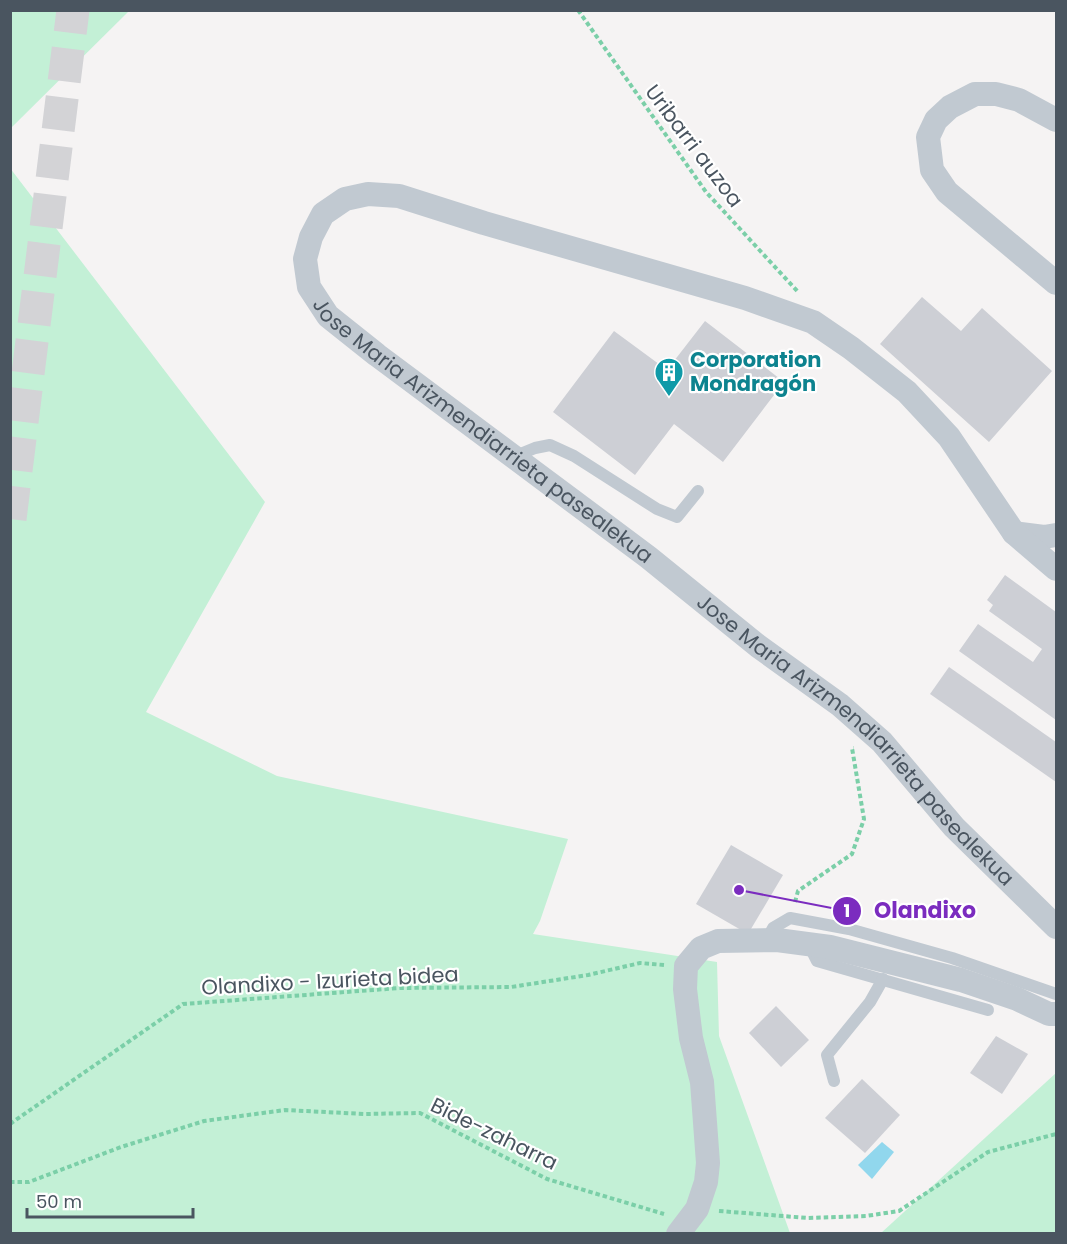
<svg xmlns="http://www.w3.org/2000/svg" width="1067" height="1244" font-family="Poppins,sans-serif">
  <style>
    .green { fill: #c3f0d6 }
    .water { fill: #91d7ed }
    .building { fill: #cdcfd5 }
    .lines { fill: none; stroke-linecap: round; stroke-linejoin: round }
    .secondary-tunnel { stroke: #d3d3d6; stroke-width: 33; stroke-dasharray: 33 16; stroke-linecap: butt }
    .path { stroke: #7bcfa8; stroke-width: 4; stroke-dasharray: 4.5 3; stroke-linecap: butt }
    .service { stroke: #c1c9d1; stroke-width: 12 }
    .minor { stroke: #c1c9d1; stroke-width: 24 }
    .labels { text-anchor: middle; stroke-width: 4.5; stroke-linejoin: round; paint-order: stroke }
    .street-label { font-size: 21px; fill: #4a5560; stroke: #fff }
    .culture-label { font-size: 21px; font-weight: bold; fill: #0d838f; stroke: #fff; text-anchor: start }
    .leader { fill: none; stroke: #7b2cbf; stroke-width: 2 }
    .callout-dot { fill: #7b2cbf; stroke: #fff; stroke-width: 2 }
    .mark-label { font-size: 18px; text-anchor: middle; font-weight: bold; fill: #fff }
    .callout-label { font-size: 22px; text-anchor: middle; font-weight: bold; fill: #7b2cbf; stroke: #fff; stroke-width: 4.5; stroke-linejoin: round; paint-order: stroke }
  </style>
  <rect width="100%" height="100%" fill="#f5f3f3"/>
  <g class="green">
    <polygon points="11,10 129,10 129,11 11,128"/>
    <polygon points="10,168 265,502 146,712 277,776 568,839 540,921 533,934 717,962 719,1036 790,1233 11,1233"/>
    <polygon points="1056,1073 1056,1233 881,1233"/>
  </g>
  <polygon class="water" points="882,1142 894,1152 872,1179 858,1165"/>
  <g class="building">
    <polygon points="922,297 961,331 982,308 1052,371 989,442 880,344"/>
    <polygon points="705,321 784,382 723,462 674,424 635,475 553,412 614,331 667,370"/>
    <polygon points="1005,575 1056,612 1056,720 959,651 978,624 1033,662 1042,649 989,611 993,605 987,600"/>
    <polygon points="949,667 1056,742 1056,782 930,694"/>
    <polygon points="731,845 783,875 748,934 696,904"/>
    <polygon points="776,1006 809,1040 781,1067 749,1033"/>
    <polygon points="996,1036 1028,1054 1002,1094 970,1073"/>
    <polygon points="862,1079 900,1115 865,1153 825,1118"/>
  </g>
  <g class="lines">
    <polyline class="secondary-tunnel" points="10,519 73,10"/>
    <g class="path">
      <polyline points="578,10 706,192 799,293"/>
      <polyline points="795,902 798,891 852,854 864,819 852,748 854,748"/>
      <polyline points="10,1124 183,1004 400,988 511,987 588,975 640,963 664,965"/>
      <polyline points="10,1182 29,1182 121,1147 204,1121 285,1110 365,1114 420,1113 547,1179 664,1214"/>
      <polyline points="719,1211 808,1218 866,1216 899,1211 988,1152 1056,1134"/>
    </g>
    <g class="service">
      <polyline points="513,457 535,448 550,445 574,456 657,509 677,517 698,491"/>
      <polyline points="766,941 773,928 790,918 849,929 952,958 1056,994"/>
      <polyline points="809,945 817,961 988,1010"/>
      <polyline points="834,1081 827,1055 870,1002 883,979"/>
    </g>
    <g class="minor">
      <polyline points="1056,120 1019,100 996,94 975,94 950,107 936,120 928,137 932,170 947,192 1056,283"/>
      <polyline points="1014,533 1044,537 1056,535"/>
      <path id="s1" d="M 1056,569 L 1014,533 L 949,437 L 907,392 L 851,348 L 813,322 L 745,298 L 484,223 L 399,196 L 368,194 L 345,199 L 323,214 L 311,237 L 305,259 L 309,287 L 328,316 L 377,355 L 648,557 L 758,646 L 840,705 L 882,742 L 954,827 L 1056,927"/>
      <polyline points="678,1234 697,1209 706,1182 708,1163 702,1082 691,1038 685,989 686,966 701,948 718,941 777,940 830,947 961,980 1017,999 1049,1014 1056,1014"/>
    </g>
  </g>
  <defs>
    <g id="building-pin" transform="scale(1.5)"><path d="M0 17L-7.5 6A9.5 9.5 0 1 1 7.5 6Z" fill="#0f9aa8" stroke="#fff"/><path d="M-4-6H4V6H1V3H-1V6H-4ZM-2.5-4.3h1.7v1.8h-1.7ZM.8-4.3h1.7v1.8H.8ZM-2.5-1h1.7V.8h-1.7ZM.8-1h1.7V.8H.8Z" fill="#fff"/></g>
  </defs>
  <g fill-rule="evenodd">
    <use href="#building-pin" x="669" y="372"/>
  </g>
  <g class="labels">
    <g class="street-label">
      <text transform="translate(694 146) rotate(53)" y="7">Uribarri auzoa</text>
      <text dy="7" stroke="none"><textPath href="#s1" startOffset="1168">Jose Maria Arizmendiarrieta pasealekua</textPath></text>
      <text dy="7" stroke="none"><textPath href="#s1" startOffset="1654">Jose Maria Arizmendiarrieta pasealekua</textPath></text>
      <text transform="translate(330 981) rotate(-3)" y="7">Olandixo - Izurieta bidea</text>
      <text transform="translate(494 1134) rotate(26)" y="7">Bide-zaharra</text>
    </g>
    <g class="culture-label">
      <text x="690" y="367">Corporation<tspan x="690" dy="24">Mondragón</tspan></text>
    </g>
  </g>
  <path class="leader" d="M739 890L847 911"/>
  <g class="callout-dot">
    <circle cx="739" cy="890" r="6"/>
    <circle cx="847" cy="911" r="15"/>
  </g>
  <g class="mark-label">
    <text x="847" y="917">1</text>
  </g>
  <g class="callout-label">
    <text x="925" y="918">Olandixo</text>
  </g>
  <rect width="1067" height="1244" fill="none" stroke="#4a5560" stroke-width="24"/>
  <path d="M27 1208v9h166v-9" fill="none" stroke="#4a5560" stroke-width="3"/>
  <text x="36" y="1208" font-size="18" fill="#4a5560" stroke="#ffffff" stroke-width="4.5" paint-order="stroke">50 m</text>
</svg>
